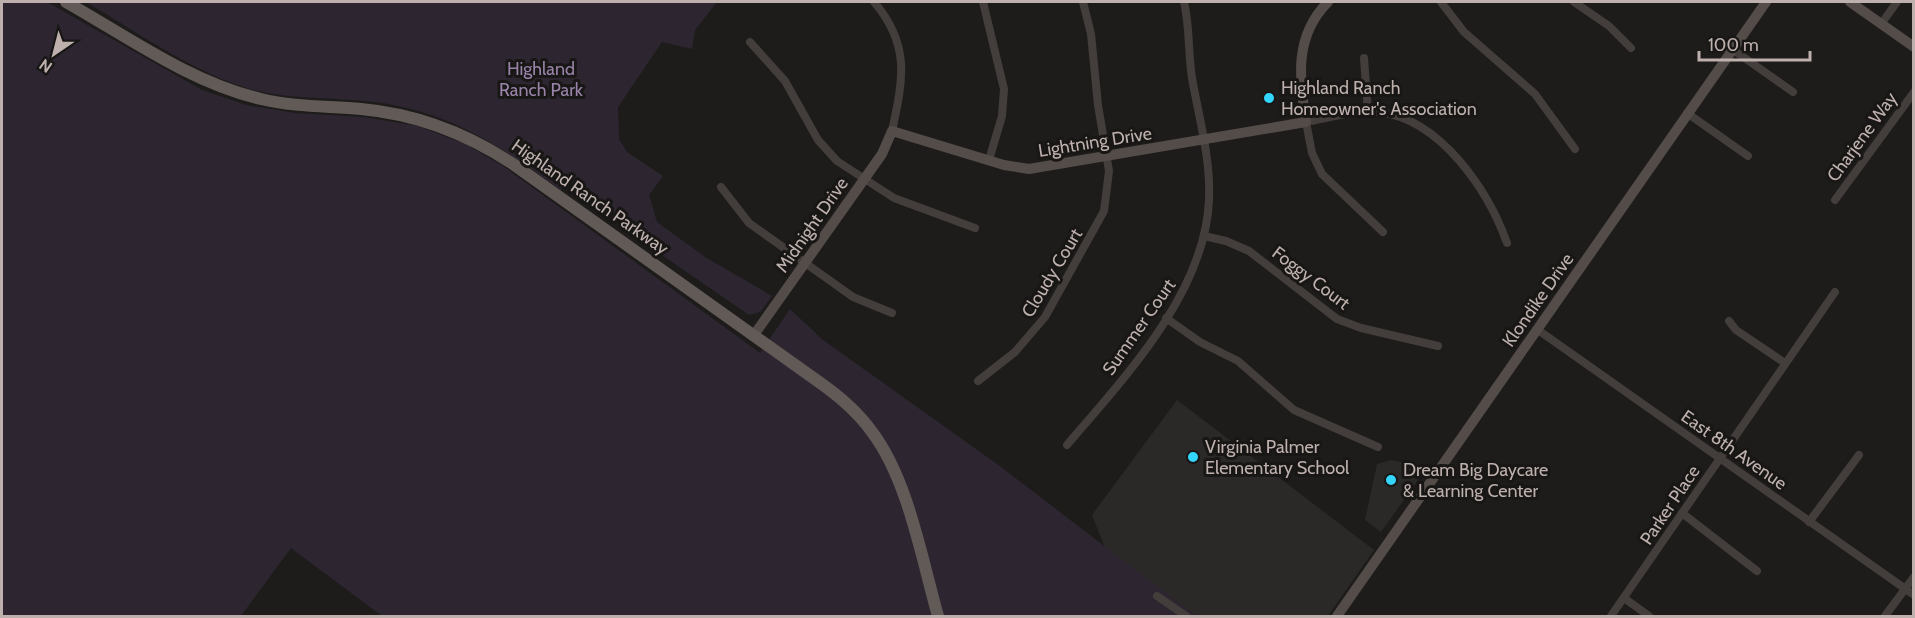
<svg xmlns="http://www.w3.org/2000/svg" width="1915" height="618" font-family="Cabin,sans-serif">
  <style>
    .built { fill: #2a2927 }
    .green { fill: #2d2631 }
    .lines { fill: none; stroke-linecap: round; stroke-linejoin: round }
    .street { stroke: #433e3b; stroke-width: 8 }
    .secondary { stroke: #534c49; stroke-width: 10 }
    .primary { stroke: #625a57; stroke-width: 12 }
    .poi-dot { fill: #33d6fd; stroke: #181716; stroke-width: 2 }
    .labels { text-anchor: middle; stroke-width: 6; stroke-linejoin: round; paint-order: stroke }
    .park-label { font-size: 18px; fill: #9983a9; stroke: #181716 }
    .poi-label { font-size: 18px; fill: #bdb0ad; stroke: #181716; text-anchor: start }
    .street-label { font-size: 18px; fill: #bdb0ad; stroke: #181716 }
  </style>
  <rect width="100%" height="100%" fill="#1d1c1b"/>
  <g class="built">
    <polygon points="1177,400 1374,550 1328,616 1196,616 1105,548 1092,515"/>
    <polygon points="1391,460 1427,467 1381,532 1365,520 1377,464"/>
  </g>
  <g class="green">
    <polygon points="2,2 47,2 202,90 246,105 295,113 363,117 418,126 465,144 503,166 760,353 790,309 823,340 997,464 1196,616 382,616 291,548 241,616 2,616"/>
    <path d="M 86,2 L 717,2 L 695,30 L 692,49 L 662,42 L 618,107 L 619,139 L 627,152 L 663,176 L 649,195 L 657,222 L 705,257 L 772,296 L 760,312 L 749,315 L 646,244 L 622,221 L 568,181 L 561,190 C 501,147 450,111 374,102 C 329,96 282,101 238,85 C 188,68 132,29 86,2 Z"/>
  </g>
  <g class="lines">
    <g class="street">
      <path d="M 874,2 C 911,45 903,80 892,131"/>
      <polyline points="983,2 1004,89 1002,116 989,160"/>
      <polyline points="1441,2 1464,32 1535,94 1575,149"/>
      <polyline points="1574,2 1609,26 1631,48"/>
      <polyline points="1881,24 1897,2"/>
      <polyline points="750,42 785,81 818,140 837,161 894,198 975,228"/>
      <polyline points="1732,49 1793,92"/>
      <polyline points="1364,58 1368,112"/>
      <polyline points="1687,113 1748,156"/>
      <polyline points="721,187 749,223 853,297 892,313"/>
      <polyline points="1835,200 1914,92"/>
      <path d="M 1383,232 L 1322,174 L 1312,153 L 1306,122 C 1329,118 1356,109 1380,112 C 1441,120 1488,190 1507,243"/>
      <polyline points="1204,236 1226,241 1249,251 1337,319 1361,328 1438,346"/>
      <polyline points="1166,318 1200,342 1238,361 1294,410 1378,447"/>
      <polyline points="1729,321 1736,330 1785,363"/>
      <polyline points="1538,330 1914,595"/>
      <polyline points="978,381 1015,352 1045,317 1104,211 1109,171 1098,105 1091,34 1083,2"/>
      <path d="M 1067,445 C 1125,377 1205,293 1209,200 C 1211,160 1199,118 1192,78 C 1188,53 1190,27 1184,2"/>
      <polyline points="1682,513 1757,571"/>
      <polyline points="1809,522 1859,455"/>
      <polyline points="1157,596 1186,616"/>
      <polyline points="1624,598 1649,616"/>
      <polyline points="1611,616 1835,292"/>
      <polyline points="1885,616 1914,577"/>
    </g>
    <g class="secondary">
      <polyline points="1850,2 1914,47"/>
      <path d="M 754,335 L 882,154 L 892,131 L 1004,165 L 1029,169 L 1306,122 C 1299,78 1294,36 1328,2"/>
      <polyline points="1337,616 1766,2"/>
    </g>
    <path class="primary" d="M 66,2 C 128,37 191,83 261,99 C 294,107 328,106 361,109 C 417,114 466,133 513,164 L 819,382 C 839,396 858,412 872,432 C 908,479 922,560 938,616"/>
  </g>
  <g class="poi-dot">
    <circle cx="1269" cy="98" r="6"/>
    <circle cx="1193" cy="457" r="6"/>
    <circle cx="1391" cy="480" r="6"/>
  </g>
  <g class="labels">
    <g class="park-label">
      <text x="541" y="75">Highland<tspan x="541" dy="21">Ranch Park</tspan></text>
    </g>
    <g class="poi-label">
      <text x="1281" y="94">Highland Ranch<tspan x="1281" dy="21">Homeowner's Association</tspan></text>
      <text x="1205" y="453">Virginia Palmer<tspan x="1205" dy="21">Elementary School</tspan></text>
      <text x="1403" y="476">Dream Big Daycare<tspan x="1403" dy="21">&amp; Learning Center</tspan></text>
    </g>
    <g class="street-label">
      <text transform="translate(1862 137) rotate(-54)" y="6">Charjene Way</text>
      <text transform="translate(1095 142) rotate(-9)" y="6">Lightning Drive</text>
      <text transform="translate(590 197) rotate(35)" y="6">Highland Ranch Parkway</text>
      <text transform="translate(812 225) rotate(-55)" y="6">Midnight Drive</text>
      <text transform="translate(1052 273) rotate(-59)" y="6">Cloudy Court</text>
      <text transform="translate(1311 278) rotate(37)" y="6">Foggy Court</text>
      <text transform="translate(1538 300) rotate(-55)" y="6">Klondike Drive</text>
      <text transform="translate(1139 327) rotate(-55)" y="6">Summer Court</text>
      <text transform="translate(1734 450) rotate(35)" y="6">East 8th Avenue</text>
      <text transform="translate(1670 505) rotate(-56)" y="6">Parker Place</text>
    </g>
  </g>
  <rect width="1915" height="618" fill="none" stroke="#bdb0ad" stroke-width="6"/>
  <g transform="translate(54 54) rotate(215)" stroke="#181716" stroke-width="4.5" paint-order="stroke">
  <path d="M0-4.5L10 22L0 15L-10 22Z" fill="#bdb0ad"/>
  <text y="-9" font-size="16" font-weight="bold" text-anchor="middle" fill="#bdb0ad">N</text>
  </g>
  <path d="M1699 51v9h111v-9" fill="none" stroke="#bdb0ad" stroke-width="3"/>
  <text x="1708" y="51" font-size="18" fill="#bdb0ad" stroke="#181716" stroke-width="4.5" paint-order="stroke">100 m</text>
</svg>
